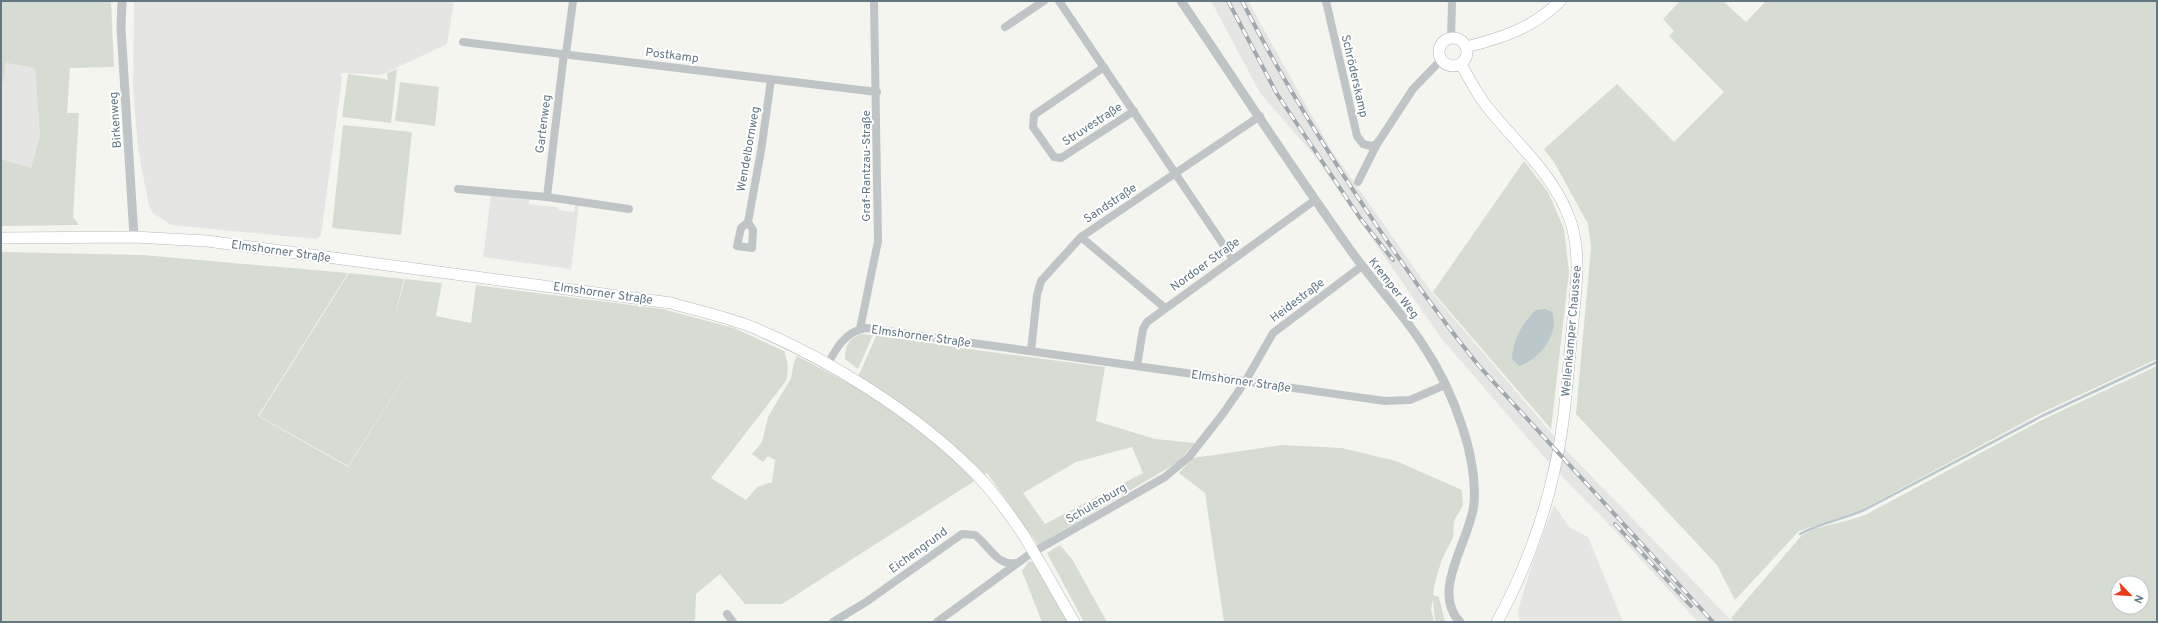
<svg xmlns="http://www.w3.org/2000/svg" width="2158" height="623" font-family="Overpass,sans-serif">
  <style>
    .built { fill: #e5e6e4 }
    .green { fill: #d6dcd1; fill-rule: evenodd }
    .water { fill: #bac8cc }
    .lines { fill: none; stroke-linecap: round; stroke-linejoin: round }
    .stream { stroke: #bac8cc; stroke-width: 2.5 }
    .secondary-casing { stroke: #b4babe; stroke-width: 12 }
    .minor { stroke: #bfc5c7; stroke-width: 8 }
    .tertiary { stroke: #bfc5c7; stroke-width: 9 }
    .secondary { stroke: #fff; stroke-width: 11 }
    .rail-casing { stroke: #a0a8ad; stroke-width: 4 }
    .rail { stroke: #fff; stroke-width: 2.5; stroke-dasharray: 8; stroke-linecap: butt }
    .secondary-bridge-casing { stroke: #b4babe; stroke-width: 12; stroke-linecap: butt }
    .secondary-bridge { stroke: #fff; stroke-width: 11 }
    .labels { text-anchor: middle; stroke-width: 4; stroke-linejoin: round; paint-order: stroke }
    .street-label { font-size: 12px; fill: #627783; stroke: #fff }
  </style>
  <rect width="100%" height="100%" fill="#f5f5f0"/>
  <g class="built">
    <polygon points="134,1 454,1 447,44 381,75 341,73 342,79 321,235 317,239 171,225 153,213 149,206 138,149 133,89"/>
    <polygon points="1211,1 1248,1 1330,148 1432,293 1566,450 1733,622 1698,622 1602,517 1551,465 1441,338 1313,154 1260,93"/>
    <polygon points="6,63 35,68 40,136 31,169 1,159 1,95"/>
    <polygon points="491,195 529,199 529,204 557,207 560,210 574,212 575,205 579,206 571,269 483,257"/>
    <polygon points="1554,505 1569,527 1588,537 1623,622 1520,622 1518,610 1533,561"/>
  </g>
  <g class="green">
    <polygon points="1,1 111,1 114,67 70,68 67,113 79,113 73,217 79,225 1,226 1,159 31,168 40,136 35,68 6,63 1,95"/>
    <polygon points="1680,1 1723,1 1746,22 1766,1 2157,1 2157,359 2041,413 1863,509 1799,531 1735,600 1717,565 1576,414 1591,247 1588,224 1554,162 1544,149 1617,84 1674,142 1724,92 1669,36 1674,31 1663,19"/>
    <polygon points="397,69 391,123 342,117 348,74 385,79 388,81 387,73"/>
    <polygon points="400,82 439,87 435,126 395,121"/>
    <polygon points="343,125 412,132 401,235 332,228"/>
    <polygon points="1524,161 1548,192 1564,229 1569,272 1551,429 1433,292"/>
    <path d="M 1,252 L 143,255 L 348,273 L 258,416 L 348,467 L 436,328 L 348,466 L 259,416 L 349,273 L 404,279 L 393,323 L 405,279 L 442,283 L 436,316 L 471,323 L 476,285 L 662,309 L 734,328 L 784,351 C 788,362 789,369 786,381 L 711,478 L 746,500 L 757,487 L 772,482 L 775,460 L 768,456 L 763,462 L 752,454 L 762,442 L 768,417 L 791,378 L 794,362 L 797,356 L 854,386 L 877,334 L 960,348 L 1105,367 L 1096,421 L 1155,439 L 1195,443 L 1178,462 L 1038,545 L 987,473 L 782,604 L 745,604 L 720,574 L 696,594 L 695,622 L 1,622 ZM 1132,447 L 1143,473 L 1045,524 L 1023,493 L 1076,462 Z"/>
    <path d="M 861,334 L 873,335 L 858,369 L 845,359 C 845,346 848,339 861,334 Z"/>
    <path d="M 2157,366 L 2157,622 L 1734,622 L 1731,618 L 1802,535 C 1822,524 1844,523 1865,515 L 2044,419 ZM 2118,583 L 2142,583 L 2142,607 L 2118,607 Z"/>
    <polygon points="1282,445 1342,448 1396,461 1462,490 1463,505 1454,521 1453,537 1442,559 1435,582 1433,595 1439,597 1445,622 1435,622 1433,600 1431,609 1434,622 1224,622 1205,493 1179,473 1193,458"/>
    <polygon points="1060,545 1072,559 1107,622 1084,622 1047,553"/>
    <polygon points="1029,561 1033,562 1068,622 1042,622 1022,571"/>
  </g>
  <path class="water" d="M 1545,309 L 1552,312 C 1560,334 1540,359 1519,366 L 1512,359 C 1513,340 1522,323 1536,310 Z"/>
  <g class="lines">
    <path class="stream" d="M 1800,534 C 1820,523 1843,519 1864,510 L 2042,416 L 2157,362"/>
    <g class="secondary-casing">
      <g id="secondary">
        <circle cx="1453" cy="52" r="14"/>
        <path d="M 1466,47 C 1502,38 1533,28 1560,1"/>
        <path d="M 1461,64 C 1469,79 1477,94 1488,108 C 1516,143 1553,174 1569,217 C 1583,254 1575,294 1572,332 C 1567,379 1565,426 1554,471 C 1543,522 1522,577 1497,622"/>
        <path d="M 1,238 L 134,237 L 207,241 L 671,303 C 698,311 726,317 752,327 C 830,360 914,412 974,472 C 993,491 1008,512 1023,534"/>
        <polyline points="1043,568 1074,622"/>
      </g>
    </g>
    <g class="minor">
      <polyline points="1059,1 1233,259"/>
      <polyline points="1326,1 1357,136 1363,144 1371,146 1377,144 1413,89 1442,59"/>
      <polyline points="1005,27 1044,1"/>
      <polyline points="1451,39 1452,1"/>
      <polyline points="463,42 877,92"/>
      <polyline points="566,54 573,1"/>
      <polyline points="1104,67 1034,115 1033,127 1054,157 1061,158 1134,111"/>
      <polyline points="1358,182 1378,142"/>
      <polyline points="458,189 547,197 629,209"/>
      <polyline points="547,197 564,53"/>
      <polyline points="748,222 753,230 752,248 737,246 741,228 748,222 761,151 771,80"/>
      <polyline points="1081,237 1165,308"/>
      <polyline points="860,329 878,241 874,1"/>
      <polyline points="1031,351 1037,295 1041,281 1081,237 1260,116"/>
      <path d="M 828,364 C 836,348 846,331 866,328 L 1385,401 L 1410,400 L 1445,385"/>
      <polyline points="1137,366 1143,329 1147,322 1315,200"/>
      <polyline points="727,614 733,622"/>
      <path d="M 833,622 L 866,602 L 962,534 L 975,535 C 989,545 996,566 1016,563"/>
      <polyline points="937,622 1030,554 1165,477 1189,457 1222,415 1245,382 1273,333 1362,266"/>
    </g>
    <g class="tertiary">
      <polyline points="122,1 121,28 134,237"/>
      <path d="M 1181,1 C 1237,83 1291,167 1349,248 C 1372,281 1401,311 1423,345 C 1439,369 1453,398 1462,426 C 1470,449 1476,479 1474,504 C 1470,541 1430,591 1460,622"/>
    </g>
    <use href="#secondary" class="secondary"/>
    <g class="rail-casing">
      <g id="rail">
        <polyline points="1228,1 1277,94 1360,218 1393,260"/>
        <path d="M 1242,1 C 1280,76 1324,147 1371,217 C 1405,268 1440,318 1479,366 L 1713,622"/>
        <polyline points="1615,524 1691,606"/>
      </g>
    </g>
    <use href="#rail" class="rail"/>
    <g class="secondary-bridge-casing">
      <polyline id="secondary-bridge" points="1023,534 1043,568"/>
    </g>
    <use href="#secondary-bridge" class="secondary-bridge"/>
  </g>
  <g class="labels">
    <g class="street-label">
      <text transform="translate(672 55) rotate(7)" y="4">Postkamp</text>
      <text transform="translate(1355 76) rotate(77)" y="4">Schröderskamp</text>
      <text transform="translate(115 120) rotate(-94)" y="4">Birkenweg</text>
      <text transform="translate(543 124) rotate(-83)" y="4">Gartenweg</text>
      <text transform="translate(1092 124) rotate(-33)" y="4">Struvestraße</text>
      <text transform="translate(748 149) rotate(-80)" y="4">Wendelbornweg</text>
      <text transform="translate(866 166) rotate(-90)" y="4">Graf-Rantzau-Straße</text>
      <text transform="translate(1110 203) rotate(-34)" y="4">Sandstraße</text>
      <text transform="translate(281 251) rotate(8)" y="4">Elmshorner Straße</text>
      <text transform="translate(1205 264) rotate(-36)" y="4">Nordoer Straße</text>
      <text transform="translate(1394 288) rotate(52)" y="4">Kremper Weg</text>
      <text transform="translate(603 293) rotate(8)" y="4">Elmshorner Straße</text>
      <text transform="translate(1297 300) rotate(-37)" y="4">Heidestraße</text>
      <text transform="translate(1571 331) rotate(-85)" y="4">Wellenkamper Chaussee</text>
      <text transform="translate(921 336) rotate(8)" y="4">Elmshorner Straße</text>
      <text transform="translate(1241 381) rotate(8)" y="4">Elmshorner Straße</text>
      <text transform="translate(1096 503) rotate(-30)" y="4">Schulenburg</text>
      <text transform="translate(918 550) rotate(-36)" y="4">Eichengrund</text>
    </g>
  </g>
  <rect width="2158" height="623" fill="none" stroke="#627783" stroke-width="4"/>
  <g transform="translate(2130 595) rotate(115)"><circle r="19" fill="#ffffff" stroke="#c0c9cd"/>
  <path d="M0-3L7 15L0 10L-7 15Z" fill="#ed3a18"/>
  <text y="-6" font-size="11" font-weight="bold" text-anchor="middle" fill="#627783">N</text>
  </g>
</svg>
